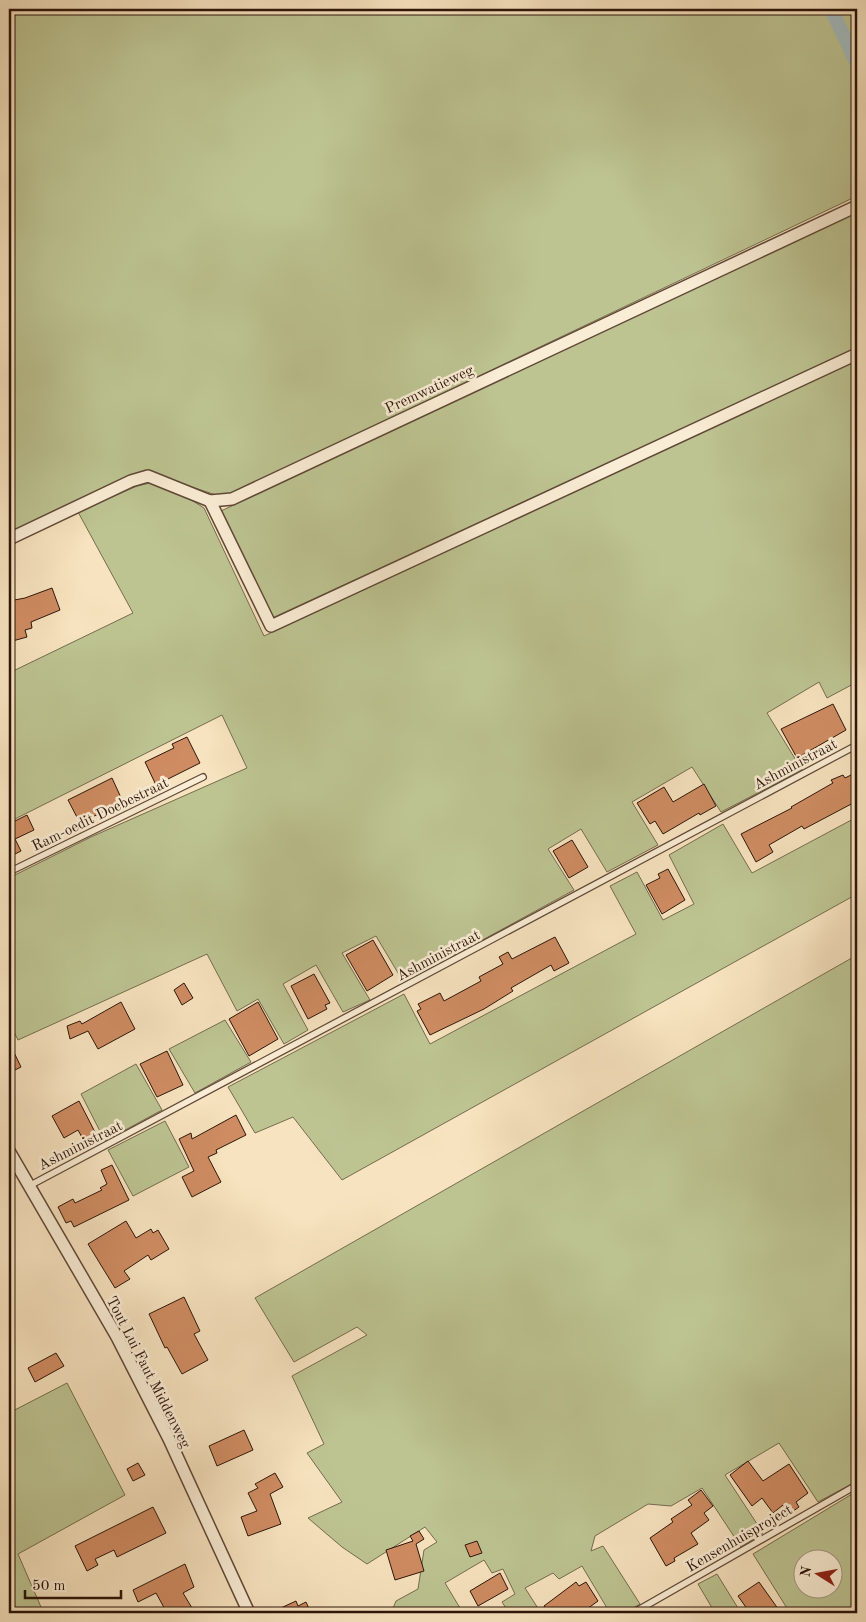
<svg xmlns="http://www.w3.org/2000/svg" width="866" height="1622" font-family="'Old Standard TT',serif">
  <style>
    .green { fill: #bdc492; stroke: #756c4e; fill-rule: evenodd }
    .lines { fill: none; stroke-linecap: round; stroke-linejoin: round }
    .canal { stroke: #a3bbbe; stroke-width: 14 }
    .building { fill: #cf8c62; stroke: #2d150a }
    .lane-casing { stroke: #604837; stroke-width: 8 }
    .street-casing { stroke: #604837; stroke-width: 14 }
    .lane { stroke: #faedd5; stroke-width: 5.5 }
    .street { stroke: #faedd5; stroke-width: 11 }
    .labels { text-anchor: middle; stroke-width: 5; stroke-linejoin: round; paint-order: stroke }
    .street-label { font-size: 15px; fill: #2d150a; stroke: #faedd5 }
  </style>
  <rect width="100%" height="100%" fill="#f7e3bf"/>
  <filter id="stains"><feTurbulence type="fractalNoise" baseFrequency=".004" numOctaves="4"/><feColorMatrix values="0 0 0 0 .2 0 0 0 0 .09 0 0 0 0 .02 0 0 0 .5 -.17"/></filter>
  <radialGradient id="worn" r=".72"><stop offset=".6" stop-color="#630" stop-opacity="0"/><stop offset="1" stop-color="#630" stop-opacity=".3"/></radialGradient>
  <g class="green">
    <polygon points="9,9 857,9 857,196 229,495 216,495 144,471 9,535"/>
    <polygon points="857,212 857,348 272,618 221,511"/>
    <polygon points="857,360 857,682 827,698 819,682 767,713 802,770 721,812 692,767 632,802 658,845 607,872 581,829 548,849 574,890 404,983 376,936 342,953 370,1000 343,1012 316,965 283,984 308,1030 284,1044 258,999 237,1011 207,954 18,1040 12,1028 9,1029 9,878 91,837 247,768 222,715 9,822 9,772 14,769 9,758 9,673 133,613 78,512 137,486 150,483 182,494 204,508 264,636"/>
    <polygon points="857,817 857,894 342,1180 293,1117 255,1133 228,1087 404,994 430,1044 636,934 610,886 637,872 663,920 694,904 669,855 723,824 752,873"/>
    <polygon points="857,955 857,1398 854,1401 857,1406 857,1481 818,1502 779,1443 725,1475 763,1533 741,1547 702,1488 671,1506 648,1504 595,1536 591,1551 603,1546 640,1604 625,1613 610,1613 582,1566 559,1579 553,1573 525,1588 541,1613 509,1613 502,1602 515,1594 503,1569 492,1573 484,1560 445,1583 463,1613 391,1613 396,1601 418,1589 424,1550 437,1542 425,1527 367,1564 342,1547 308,1518 342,1502 307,1453 324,1444 292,1376 367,1335 357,1327 294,1362 255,1298"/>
    <polygon points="225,1020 251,1062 195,1093 169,1049"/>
    <polygon points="136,1064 162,1110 105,1141 81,1094"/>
    <polygon points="165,1121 189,1167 133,1196 108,1150"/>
    <polygon points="67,1383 125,1495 18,1554 41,1607 28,1613 9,1613 9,1413"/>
    <path d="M 857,1491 L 857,1613 L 790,1613 L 753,1554 ZM 804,1560 L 834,1560 L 834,1590 L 804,1590 Z"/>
    <polygon points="717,1574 741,1613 715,1613 698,1584"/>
  </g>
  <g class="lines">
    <polyline class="canal" points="831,9 857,64"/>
  </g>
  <g class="building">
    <polygon points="52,588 60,610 31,622 32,628 25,630 27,637 9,642 9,601 25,598"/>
    <polygon points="833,704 846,730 797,758 781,729"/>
    <polygon points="187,737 200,763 156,785 145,762 174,748 172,744"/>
    <polygon points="857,772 857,801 804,829 802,826 769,845 773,852 756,862 741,834 792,808 791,807 833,783 831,780 843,775 845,778"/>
    <polygon points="112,778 123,802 80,823 68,800"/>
    <polygon points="704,784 716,806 700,815 699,813 663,834 655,821 650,824 637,803 664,787 673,802"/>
    <polygon points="27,815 34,830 15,839 21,851 9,857 9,824"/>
    <polygon points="572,840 588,867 569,878 553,851"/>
    <polygon points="668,869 685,900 662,914 646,885 660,878 658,874"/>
    <polygon points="555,937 569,963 554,971 551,965 511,988 513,991 484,1009 430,1035 417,1011 421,1009 418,1004 440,993 444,1001 481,981 479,977 503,964 499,957 508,952 512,959"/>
    <polygon points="373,940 393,975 367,991 346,955"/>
    <polygon points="314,974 330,1003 325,1005 327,1009 308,1019 291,986"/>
    <polygon points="184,983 193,998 182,1005 174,990"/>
    <polygon points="121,1002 135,1029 98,1049 88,1031 70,1039 67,1026 80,1021 82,1024"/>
    <polygon points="258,1002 278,1039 249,1056 229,1019"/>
    <polygon points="9,1042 21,1067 9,1073"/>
    <polygon points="167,1051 183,1085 157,1097 140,1064"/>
    <polygon points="79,1101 97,1136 85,1143 78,1130 64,1138 52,1116"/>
    <polygon points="236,1115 246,1135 216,1150 217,1153 208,1157 221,1182 192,1197 182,1177 194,1171 179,1139 191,1133 192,1139"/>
    <polygon points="112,1165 129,1200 74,1227 71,1221 66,1223 58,1207 73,1199 75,1203 102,1190 100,1188 107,1184 101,1170"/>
    <polygon points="126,1221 136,1238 151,1229 153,1233 158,1230 169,1249 151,1260 148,1255 124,1271 130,1279 115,1288 88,1244"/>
    <polygon points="184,1297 200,1331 194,1334 208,1360 182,1374 167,1347 165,1348 149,1314"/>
    <polygon points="56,1353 64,1366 35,1382 28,1368"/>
    <polygon points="244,1430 253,1450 217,1466 209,1446"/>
    <polygon points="748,1461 763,1481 789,1464 808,1493 796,1502 799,1507 789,1514 783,1505 773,1513 762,1498 752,1506 730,1475"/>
    <polygon points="138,1463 145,1475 133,1481 127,1469"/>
    <polygon points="275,1473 283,1487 270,1494 281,1524 248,1536 241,1517 257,1511 248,1493 258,1488 255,1484"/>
    <polygon points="701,1490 713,1506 704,1513 709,1520 691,1533 698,1544 674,1558 675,1561 666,1566 650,1538 673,1522 671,1519 692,1505 688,1500"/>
    <polygon points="153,1507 166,1533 117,1557 114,1550 95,1559 98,1565 87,1571 75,1546"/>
    <polygon points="419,1531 424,1539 416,1544 424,1571 395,1580 386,1550 413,1541 410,1536"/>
    <polygon points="477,1541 482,1553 470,1557 465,1545"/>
    <polygon points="185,1564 194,1587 183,1593 195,1613 167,1613 156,1593 138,1602 133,1590"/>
    <polygon points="500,1573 508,1589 478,1606 470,1591"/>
    <polygon points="576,1582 579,1586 586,1582 598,1601 587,1609 590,1613 548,1613 544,1606"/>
    <polygon points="759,1582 781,1613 750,1613 738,1596"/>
    <polygon points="296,1601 298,1606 306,1602 311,1613 270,1613"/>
  </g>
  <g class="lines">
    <g class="lane-casing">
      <g id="lane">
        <polyline points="9,872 203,777"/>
        <polyline points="29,1186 857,745"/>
        <polyline points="633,1613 857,1485"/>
      </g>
    </g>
    <g class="street-casing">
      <g id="street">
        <polyline points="210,501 271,626 857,354"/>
        <polyline points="9,539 131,481 148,476 210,501 232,499 857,206"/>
        <polyline points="9,1151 117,1337 169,1439 249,1613"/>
      </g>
    </g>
    <use href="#lane" class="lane"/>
    <use href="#street" class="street"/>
  </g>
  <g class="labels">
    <g class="street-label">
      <text transform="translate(429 389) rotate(-25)" y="5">Premwatieweg</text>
      <text transform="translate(795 764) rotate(-28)" y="5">Ashministraat</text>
      <text transform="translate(100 814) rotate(-26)" y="5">Ram-oedit Doebestraat</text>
      <text transform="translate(438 955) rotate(-28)" y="5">Ashministraat</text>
      <text transform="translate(80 1145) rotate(-27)" y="5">Ashministraat</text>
      <text transform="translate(149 1372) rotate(63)" y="5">Tout Lui Faut Middenweg</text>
      <text transform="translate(739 1538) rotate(-30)" y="5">Kensenhuisproject</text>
    </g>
  </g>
  <rect width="866" height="1622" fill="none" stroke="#f7e3bf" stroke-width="30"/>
  <rect x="10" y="10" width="846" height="1602" fill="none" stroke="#2d150a" stroke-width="2.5"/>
  <rect x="15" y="15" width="836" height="1592" fill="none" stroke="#2d150a"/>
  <g transform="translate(818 1574) rotate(281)"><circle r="24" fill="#faedd5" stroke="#a89784"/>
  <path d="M0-4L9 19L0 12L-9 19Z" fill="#8f2418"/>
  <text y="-8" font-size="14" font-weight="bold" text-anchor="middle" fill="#2d150a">N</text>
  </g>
  <path d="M25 1590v8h96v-8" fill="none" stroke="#2d150a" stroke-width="2.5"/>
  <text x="32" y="1590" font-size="15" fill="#2d150a" stroke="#faedd5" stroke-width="4" paint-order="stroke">50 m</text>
  <rect width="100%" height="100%" filter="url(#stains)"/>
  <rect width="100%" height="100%" fill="url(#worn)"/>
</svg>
